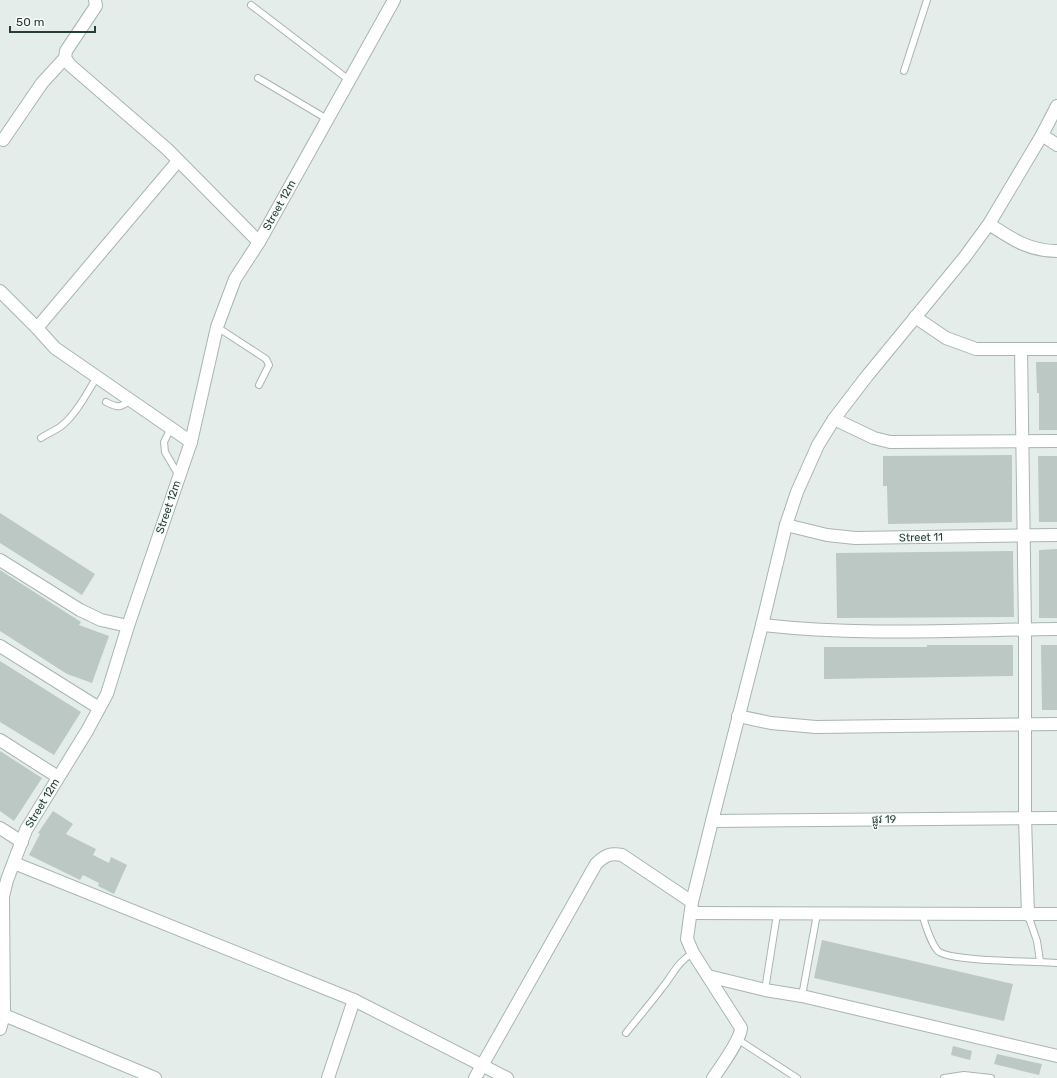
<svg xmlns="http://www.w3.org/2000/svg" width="1057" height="1078" font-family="Rubik,'Noto Sans Khmer',sans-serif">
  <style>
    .building { fill: #bbc8c3 }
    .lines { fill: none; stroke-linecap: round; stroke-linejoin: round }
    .lane-casing { stroke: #a8b5b1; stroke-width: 8 }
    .street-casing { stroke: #a8b5b1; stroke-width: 14 }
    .lane { stroke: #fff; stroke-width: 6 }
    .street { stroke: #fff; stroke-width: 12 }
    .labels { text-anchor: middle; stroke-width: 3; stroke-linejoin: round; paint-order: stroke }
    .street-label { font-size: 11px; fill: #253e39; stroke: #f6faf8 }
  </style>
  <rect width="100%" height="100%" fill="#e5edea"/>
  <g class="building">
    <polygon points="1036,362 1057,362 1057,430 1039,430 1039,393 1037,393"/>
    <polygon points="1012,455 1012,522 888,524 887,486 883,486 883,456"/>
    <polygon points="1038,456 1057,456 1057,522 1039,522"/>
    <polygon points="0,513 95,574 82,595 0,543"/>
    <polygon points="1057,549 1057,618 1039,618 1039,550"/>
    <polygon points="1013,551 1014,617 837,618 836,553"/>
    <polygon points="0,570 81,622 79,625 109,636 92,683 67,674 0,631"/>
    <polygon points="927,645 1013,645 1013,676 824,679 824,647 927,647"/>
    <polygon points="1041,645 1057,645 1057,710 1042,710"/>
    <polygon points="0,661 81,712 54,755 0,722"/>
    <polygon points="0,751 42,778 14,821 0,811"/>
    <polygon points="53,811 73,824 66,834 96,849 93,855 109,863 111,857 127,865 114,894 98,886 99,883 83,875 80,880 29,855 40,834 38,833"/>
    <polygon points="822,940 1013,984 1004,1021 814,978"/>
    <polygon points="953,1046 972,1051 970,1060 951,1055"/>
    <polygon points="997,1054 1042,1064 1039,1075 994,1064"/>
  </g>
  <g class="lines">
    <g class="lane-casing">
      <g id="lane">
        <polyline points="251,5 349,80"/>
        <polyline points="904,71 927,0"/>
        <polyline points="258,78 327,119"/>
        <polyline points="217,327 266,359 269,365 259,385"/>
        <path d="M 106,402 C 118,408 120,408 131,400"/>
        <polyline points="171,428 164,442 165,452 179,476"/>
        <path d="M 41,438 C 47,434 54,431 60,427 C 76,415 86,394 97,377"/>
        <path d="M 922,914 C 926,926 930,942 938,951 C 950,962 1036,961 1057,963"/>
        <polyline points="1028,915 1037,941 1040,961"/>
        <polyline points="765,990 777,914"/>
        <polyline points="802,996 817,914"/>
        <path d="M 626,1033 C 638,1018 650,1004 662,988 C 673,975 677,962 693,953"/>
        <polyline points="737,1039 797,1078"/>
        <polyline points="944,1078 964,1075 991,1078"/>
      </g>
    </g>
    <g class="street-casing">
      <g id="street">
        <polyline points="65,58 70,65 167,149 259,242"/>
        <polyline points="1042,135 1057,145"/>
        <polyline points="3,140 42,83 65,58 66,51 96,6 95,0"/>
        <path d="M 989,224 C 1012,239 1029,251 1057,251"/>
        <polyline points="0,291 37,328 55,348 191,442"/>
        <polyline points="915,317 946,338 976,349 1057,349"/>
        <polyline points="37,328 178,161"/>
        <polyline points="1021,349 1025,629 1025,818 1028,915"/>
        <polyline points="834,419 874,438 890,442 1057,441"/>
        <polyline points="786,525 827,535 855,538 1057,535"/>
        <polyline points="0,560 80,610 101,620 128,626"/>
        <path d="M 762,625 C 860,636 959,630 1057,629"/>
        <polyline points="0,646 99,708"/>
        <polyline points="738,716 771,723 816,727 1057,724"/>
        <polyline points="0,740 58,777"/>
        <polyline points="712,821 1057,818"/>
        <polyline points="0,828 22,842"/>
        <polyline points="14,863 354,1000 507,1078"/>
        <polyline points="691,913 1057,914"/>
        <polyline points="708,976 765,990 802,996 1057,1056"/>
        <polyline points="4,1015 155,1078"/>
        <polyline points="0,1029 4,1015 3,897 7,880 26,830 87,731 107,694 128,626 191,442 217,327 235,279 259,242 394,0"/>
        <polyline points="328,1078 354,1000"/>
        <path d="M 475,1078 L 596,864 C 605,855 610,853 622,855 L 692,902"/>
        <path d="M 713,1078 C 720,1068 741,1039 741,1028 L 693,953 L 687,939 L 692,902 L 712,821 L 762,625 L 786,525 L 797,492 L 818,445 L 834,419 L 867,376 L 964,258 L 989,224 L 1042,135 L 1057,106"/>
      </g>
    </g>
    <use href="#lane" class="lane"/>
    <use href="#street" class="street"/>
  </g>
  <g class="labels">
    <g class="street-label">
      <text transform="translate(279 205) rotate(-61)" y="4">Street 12m</text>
      <text transform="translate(168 507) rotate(-71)" y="4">Street 12m</text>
      <text transform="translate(921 537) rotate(-1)" y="4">Street 11</text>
      <text transform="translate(42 803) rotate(-59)" y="4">Street 12m</text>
      <text transform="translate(884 819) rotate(-1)" y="4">ផ្លូវ 19</text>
    </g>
  </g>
  <path d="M10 26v6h85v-6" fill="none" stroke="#253e39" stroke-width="2"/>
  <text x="16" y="26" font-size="12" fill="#253e39" stroke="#f6faf8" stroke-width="3" paint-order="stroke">50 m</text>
</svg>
